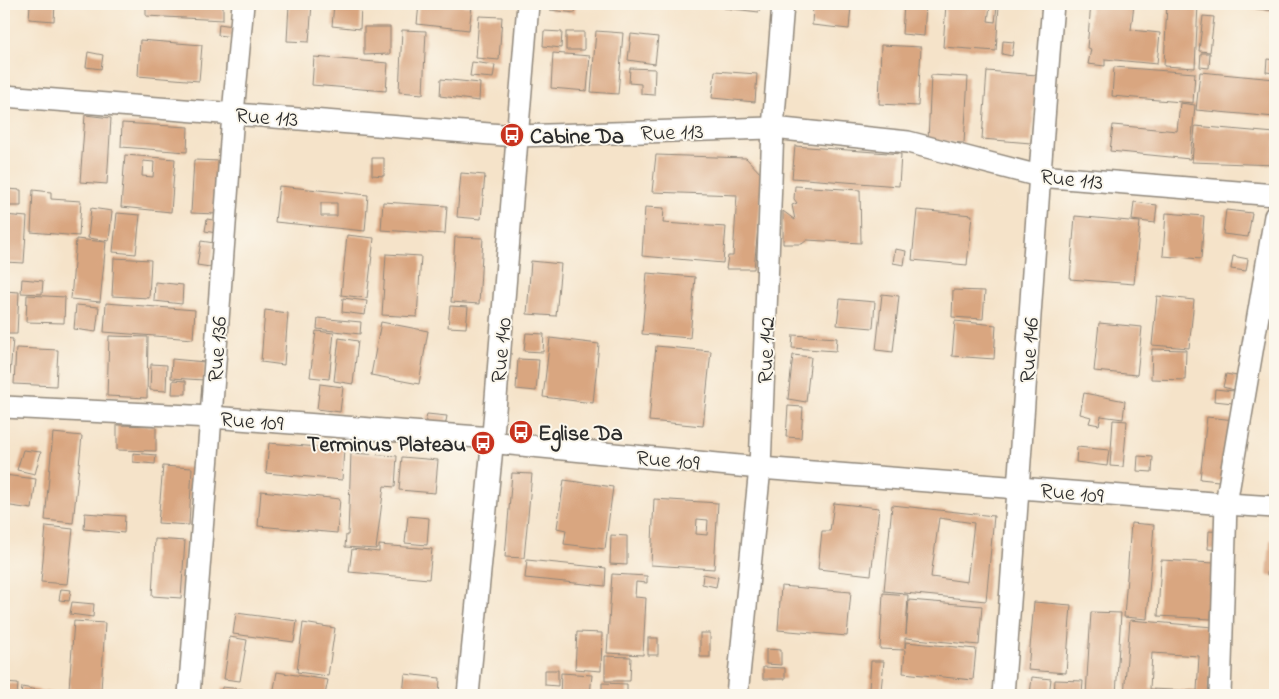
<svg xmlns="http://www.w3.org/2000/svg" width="1279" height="699" font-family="'Indie Flower',sans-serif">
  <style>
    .building { fill: #d9a680; fill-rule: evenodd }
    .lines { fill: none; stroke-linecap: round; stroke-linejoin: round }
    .street-casing { stroke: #90877a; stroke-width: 24 }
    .street { stroke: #fff; stroke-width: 21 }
    .labels { text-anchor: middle; stroke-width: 4; stroke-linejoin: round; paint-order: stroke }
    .street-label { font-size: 22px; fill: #2b2b2b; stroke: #fbf7ec }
    .poi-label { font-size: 22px; font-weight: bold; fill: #2b2b2b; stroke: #fbf7ec; text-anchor: start }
  </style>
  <rect width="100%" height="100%" fill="#fbf7ec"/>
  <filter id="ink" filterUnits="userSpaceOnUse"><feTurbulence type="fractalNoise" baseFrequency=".02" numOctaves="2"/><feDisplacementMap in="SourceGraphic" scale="10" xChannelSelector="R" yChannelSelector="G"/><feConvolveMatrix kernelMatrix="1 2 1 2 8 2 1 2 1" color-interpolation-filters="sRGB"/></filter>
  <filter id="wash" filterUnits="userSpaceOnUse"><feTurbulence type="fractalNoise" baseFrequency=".0096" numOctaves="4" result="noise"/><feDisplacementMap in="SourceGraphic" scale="20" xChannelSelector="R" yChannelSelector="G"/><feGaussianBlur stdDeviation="1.12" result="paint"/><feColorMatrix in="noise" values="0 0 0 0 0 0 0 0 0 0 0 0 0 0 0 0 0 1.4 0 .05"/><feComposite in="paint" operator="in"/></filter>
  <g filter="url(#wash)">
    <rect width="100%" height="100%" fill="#f5e3c9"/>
    <g id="blocks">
      <g class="building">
        <polygon points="30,4 55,4 54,21 29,19"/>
        <polygon points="146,4 223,4 223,20 146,16"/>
        <polygon points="289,4 312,4 309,42 287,41"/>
        <polygon points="334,4 361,4 360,29 332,26"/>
        <polygon points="419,4 472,6 469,30 417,24"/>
        <polygon points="551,4 576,4 575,13 550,10"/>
        <polygon points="725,4 760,4 759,12 724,8"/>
        <polygon points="813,4 851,6 849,29 812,25"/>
        <polygon points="904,4 926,4 924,36 902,34"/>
        <path d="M 946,4 L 999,5 L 996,51 L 943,47 ZM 990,6 L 997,7 L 995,22 L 988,21 Z"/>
        <polygon points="1091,4 1134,4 1131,30 1160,33 1157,64 1105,59 1105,66 1088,64 1091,49 1087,48"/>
        <polygon points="1167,4 1198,4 1195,68 1164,66"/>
        <polygon points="1249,4 1275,4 1275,11 1249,8"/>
        <polygon points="479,16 502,17 499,60 476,58"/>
        <polygon points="1203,16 1214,17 1210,52 1199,51"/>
        <polygon points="219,24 233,26 232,37 218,35"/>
        <polygon points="364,27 390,27 390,54 364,55"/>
        <polygon points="402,30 426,31 423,94 399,92"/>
        <polygon points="544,31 562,32 561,48 543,46"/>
        <polygon points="596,31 623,33 618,94 591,92"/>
        <rect x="566" y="32" width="18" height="18"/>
        <polygon points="631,34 658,37 655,64 628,60"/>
        <polygon points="140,40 202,45 199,81 138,76"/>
        <polygon points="1003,41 1014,42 1012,56 1002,54"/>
        <polygon points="881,45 921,47 918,106 879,104"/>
        <polygon points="88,52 103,55 101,69 86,67"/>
        <polygon points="553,53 590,56 587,91 551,88"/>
        <polygon points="1201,53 1210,53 1209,68 1200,67"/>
        <polygon points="314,57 388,63 386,91 312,85"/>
        <polygon points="1267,59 1275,60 1275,73 1266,72"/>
        <polygon points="472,62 495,65 493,78 470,76"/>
        <polygon points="1114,67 1195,73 1193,103 1112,96"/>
        <polygon points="630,68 655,69 654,95 641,94 641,84 629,83"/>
        <polygon points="715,71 757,74 755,102 712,98"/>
        <polygon points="987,71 1037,75 1031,143 982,139"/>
        <polygon points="1200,72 1275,79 1275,117 1196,110"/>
        <polygon points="931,75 968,77 964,143 928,141"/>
        <polygon points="441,79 480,83 479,101 440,96"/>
        <polygon points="1180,103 1195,105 1190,159 1110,151 1113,125 1177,131"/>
        <polygon points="85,115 111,118 107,184 80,182"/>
        <polygon points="122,123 188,127 187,152 121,147"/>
        <polygon points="1195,126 1275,133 1275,165 1192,162"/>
        <polygon points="795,146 901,154 899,186 792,178"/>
        <path d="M 125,155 L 175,159 L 171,212 L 121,207 ZM 143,161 L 154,162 L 153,177 L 142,176 Z"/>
        <polygon points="656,155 746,158 763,176 754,269 726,269 728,256 733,256 737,195 652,192"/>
        <polygon points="372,158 384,158 384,176 372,175"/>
        <polygon points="194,160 220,161 217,214 191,213"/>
        <polygon points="461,173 485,175 481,219 457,217"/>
        <path d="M 279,186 L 368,195 L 365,231 L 275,222 ZM 321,203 L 337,203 L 337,216 L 321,216 Z"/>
        <polygon points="795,186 860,190 861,243 807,240 802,244 783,244 783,211 795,220 792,205 797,203 794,199"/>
        <polygon points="6,189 21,190 21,206 5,206"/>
        <polygon points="33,190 51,192 51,199 81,201 79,236 31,232"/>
        <polygon points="383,202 447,206 445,234 381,230"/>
        <polygon points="1134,202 1157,205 1155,223 1132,220"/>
        <polygon points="645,207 664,208 663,223 726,227 723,263 642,256"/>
        <polygon points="91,208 112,211 109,241 88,238"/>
        <polygon points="917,210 972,215 967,265 912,260"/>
        <polygon points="1226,210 1252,213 1248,237 1223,234"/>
        <polygon points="117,213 140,215 136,254 113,252"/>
        <polygon points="1166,213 1204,216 1201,259 1163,256"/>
        <polygon points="4,215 27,217 24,263 4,262"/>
        <polygon points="1075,216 1140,222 1134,284 1070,279"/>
        <polygon points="207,219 219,221 216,233 205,231"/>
        <polygon points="347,235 374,238 367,298 341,295"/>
        <polygon points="455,237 483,238 479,304 451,302"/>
        <polygon points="76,239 106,242 100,302 71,299"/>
        <polygon points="201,241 214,243 210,267 197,265"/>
        <polygon points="895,249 906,251 904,265 893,263"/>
        <polygon points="386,254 421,256 417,317 382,315"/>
        <polygon points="1233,256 1248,259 1246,271 1231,269"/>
        <polygon points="114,258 151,260 149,298 112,296"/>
        <polygon points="531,261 561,264 556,316 527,314"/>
        <polygon points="647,273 695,277 690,338 642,334"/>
        <polygon points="22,279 43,281 42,294 21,293"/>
        <polygon points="155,282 183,285 182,304 154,301"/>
        <polygon points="953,290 985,291 983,319 952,317"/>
        <polygon points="4,291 19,292 17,334 4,334"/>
        <polygon points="882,294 899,296 893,352 876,350"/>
        <polygon points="27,295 65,297 64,323 26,322"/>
        <polygon points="1157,296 1194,300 1189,348 1152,345"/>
        <polygon points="343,298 367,301 365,315 342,312"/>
        <polygon points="840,299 875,302 873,328 837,325"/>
        <polygon points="106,303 195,310 193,339 104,332"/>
        <polygon points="76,305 99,307 96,332 74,329"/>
        <polygon points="450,306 468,307 466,328 448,327"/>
        <polygon points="265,310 288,313 284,365 261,362"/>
        <polygon points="318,318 361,322 360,334 317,329"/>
        <polygon points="955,321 996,325 994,359 952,356"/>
        <polygon points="381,322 428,331 419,384 371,375"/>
        <polygon points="1099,323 1142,327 1137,375 1094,371"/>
        <polygon points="316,331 334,333 329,379 310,377"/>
        <polygon points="526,333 544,334 543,352 524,351"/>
        <polygon points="793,335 837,338 836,351 792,348"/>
        <polygon points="109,336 148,337 147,398 107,396"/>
        <polygon points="4,338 13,339 10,374 4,373"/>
        <polygon points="339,338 358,341 353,384 334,381"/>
        <polygon points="550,338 599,344 593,403 543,397"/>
        <polygon points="656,346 711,351 703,426 649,421"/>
        <polygon points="16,348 58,350 56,386 14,384"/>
        <polygon points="1152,349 1186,350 1185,380 1151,379"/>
        <polygon points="793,355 811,357 806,402 788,399"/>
        <polygon points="172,359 205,362 204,380 171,378"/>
        <polygon points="518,359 539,360 536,391 516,389"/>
        <polygon points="151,364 167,365 166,391 150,390"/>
        <polygon points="1226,374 1237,376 1234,390 1223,387"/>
        <polygon points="173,380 186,381 186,394 172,394"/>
        <polygon points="320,384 343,387 340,412 317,409"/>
        <polygon points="1215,389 1234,391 1233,403 1214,401"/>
        <polygon points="1084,393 1125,401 1123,419 1101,416 1099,425 1089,423 1091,417 1080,414"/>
        <polygon points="788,406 803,407 801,438 786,437"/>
        <polygon points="427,414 447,416 445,427 425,425"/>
        <polygon points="1207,417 1235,420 1228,482 1200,479"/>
        <polygon points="1113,420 1127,421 1123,467 1110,466"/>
        <polygon points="117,425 156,426 156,451 117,450"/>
        <polygon points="53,433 82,436 73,523 45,520"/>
        <polygon points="269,443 344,449 342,480 266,473"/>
        <polygon points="1077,447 1109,450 1107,466 1076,462"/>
        <polygon points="23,450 41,452 35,474 17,470"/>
        <polygon points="133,453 156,455 155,464 133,462"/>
        <polygon points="351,453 397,456 395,487 384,486 376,549 345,547 346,535 348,535"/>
        <polygon points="1138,456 1153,457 1152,472 1137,471"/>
        <polygon points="402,457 438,460 435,493 399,490"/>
        <polygon points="163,466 192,468 189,525 158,523"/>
        <polygon points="512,473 532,474 524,558 505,557"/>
        <polygon points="4,475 36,479 32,509 4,505"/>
        <polygon points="564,480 613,487 605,549 564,544 566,530 557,528"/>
        <polygon points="261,491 340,499 337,533 258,526"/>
        <path d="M 654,499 L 718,503 L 714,569 L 651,565 ZM 697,519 L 708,520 L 707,535 L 696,534 Z"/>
        <polygon points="834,503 879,508 871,575 818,569 822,531 830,531"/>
        <path d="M 892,505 L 994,516 L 986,601 L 884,591 ZM 939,518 L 974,523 L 967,582 L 931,577 Z"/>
        <polygon points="85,513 125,516 124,533 84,529"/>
        <polygon points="408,516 429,518 427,545 405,543"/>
        <polygon points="1131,523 1154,525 1147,619 1124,617"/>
        <polygon points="46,526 73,529 67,584 41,582"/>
        <polygon points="1209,531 1223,532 1222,550 1208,549"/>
        <polygon points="611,535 627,536 627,565 610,564"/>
        <polygon points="155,539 185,541 181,598 152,596"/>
        <polygon points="1270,540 1275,540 1275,576 1267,575"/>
        <polygon points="379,545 432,549 429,579 349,572 352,549 379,552"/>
        <polygon points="527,560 606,568 605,586 525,578"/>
        <polygon points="1161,560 1214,563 1211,619 1158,616"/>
        <polygon points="612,574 647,576 647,583 636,582 635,597 646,598 643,655 607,653"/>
        <polygon points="703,574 718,577 716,587 702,584"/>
        <polygon points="781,586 851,592 847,636 778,630"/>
        <polygon points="61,589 71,590 69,601 59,600"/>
        <polygon points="883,593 908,595 906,634 909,600 982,606 979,645 905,638 905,648 906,642 976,649 973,680 903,673 905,650 880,649"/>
        <polygon points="72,602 94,604 93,617 70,614"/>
        <polygon points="1034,602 1071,605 1066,673 1028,670"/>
        <polygon points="1091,612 1121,613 1116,695 1086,695"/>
        <polygon points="236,613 297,621 294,642 233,634"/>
        <path d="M 1130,620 L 1213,627 L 1208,695 L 1124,695 ZM 1152,653 L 1199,656 L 1197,691 L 1150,689 Z"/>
        <polygon points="74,621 105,623 101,691 69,689"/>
        <polygon points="303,623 335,628 328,676 297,672"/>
        <polygon points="577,632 602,633 601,671 575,669"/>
        <rect x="700" y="633" width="10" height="24"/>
        <polygon points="230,637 247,640 240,681 224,679"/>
        <rect x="648" y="638" width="10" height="17"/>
        <polygon points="766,649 781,650 781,665 766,664"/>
        <polygon points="605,656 631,657 630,681 605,681"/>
        <polygon points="871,661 884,661 881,690 869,689"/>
        <polygon points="763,667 785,668 785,679 763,679"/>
        <polygon points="545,670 558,670 558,686 545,685"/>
        <polygon points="277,672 328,680 325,695 273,695"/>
        <polygon points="561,673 592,675 590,695 560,695"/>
        <polygon points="405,674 440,678 439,695 403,695"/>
        <polygon points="1032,677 1051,679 1049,695 1030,695"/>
        <polygon points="1055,680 1083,681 1082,695 1054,695"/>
        <polygon points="4,683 18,684 17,695 4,695"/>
        <polygon points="602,683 627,684 627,695 602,695"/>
        <polygon points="22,687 54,693 53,695 21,695"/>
        <polygon points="222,687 243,689 242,695 221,695"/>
        <polygon points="492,693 507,694 507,695 492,695"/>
      </g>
    </g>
  </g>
  <g filter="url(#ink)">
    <use href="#blocks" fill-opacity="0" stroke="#90877a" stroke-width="1"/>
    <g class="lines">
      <g class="street-casing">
        <g id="street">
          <polyline points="4,96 517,136 773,128 908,142 1039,176 1275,195"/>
          <polyline points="4,407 211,417 492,438 499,443 760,468 1226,504 1275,507"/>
          <polyline points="189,695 211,417 233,114 243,4"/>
          <polyline points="468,695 492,447 528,4"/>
          <polyline points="737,695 760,468 773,128 783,4"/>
          <path d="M 1003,695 C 1021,465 1034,234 1053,4"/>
          <polyline points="1220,695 1226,504 1275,216"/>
        </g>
      </g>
      <use href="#street" class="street"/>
    </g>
  </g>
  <defs>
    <g id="bus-disc" transform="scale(1.25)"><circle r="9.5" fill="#c8321e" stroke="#fbf7ec"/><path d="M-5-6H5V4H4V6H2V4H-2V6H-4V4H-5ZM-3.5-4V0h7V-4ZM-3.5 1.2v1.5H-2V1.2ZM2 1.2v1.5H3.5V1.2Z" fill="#fff"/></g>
  </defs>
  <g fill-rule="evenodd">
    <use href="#bus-disc" x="512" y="135"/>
    <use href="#bus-disc" x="521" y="432"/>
    <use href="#bus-disc" x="483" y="443"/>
  </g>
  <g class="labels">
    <g class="street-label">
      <text transform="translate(267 116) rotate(4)" y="8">Rue 113</text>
      <text transform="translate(672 131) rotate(-2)" y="8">Rue 113</text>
      <text transform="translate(1072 178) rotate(6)" y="8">Rue 113</text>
      <text transform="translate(216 349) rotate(-86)" y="8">Rue 136</text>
      <text transform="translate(500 350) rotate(-85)" y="8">Rue 140</text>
      <text transform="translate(765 350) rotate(-88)" y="8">Rue 142</text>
      <text transform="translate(1028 350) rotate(-86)" y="8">Rue 146</text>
      <text transform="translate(252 420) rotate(4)" y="8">Rue 109</text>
      <text transform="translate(668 459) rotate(5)" y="8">Rue 109</text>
      <text transform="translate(1072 492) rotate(5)" y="8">Rue 109</text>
    </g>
    <g class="poi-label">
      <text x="530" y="143">Cabine Da</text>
      <text x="538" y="440">Eglise Da</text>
      <text x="466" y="451" text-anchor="end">Terminus Plateau</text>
    </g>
  </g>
  <rect width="1279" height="699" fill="none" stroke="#fbf7ec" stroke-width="20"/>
</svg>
